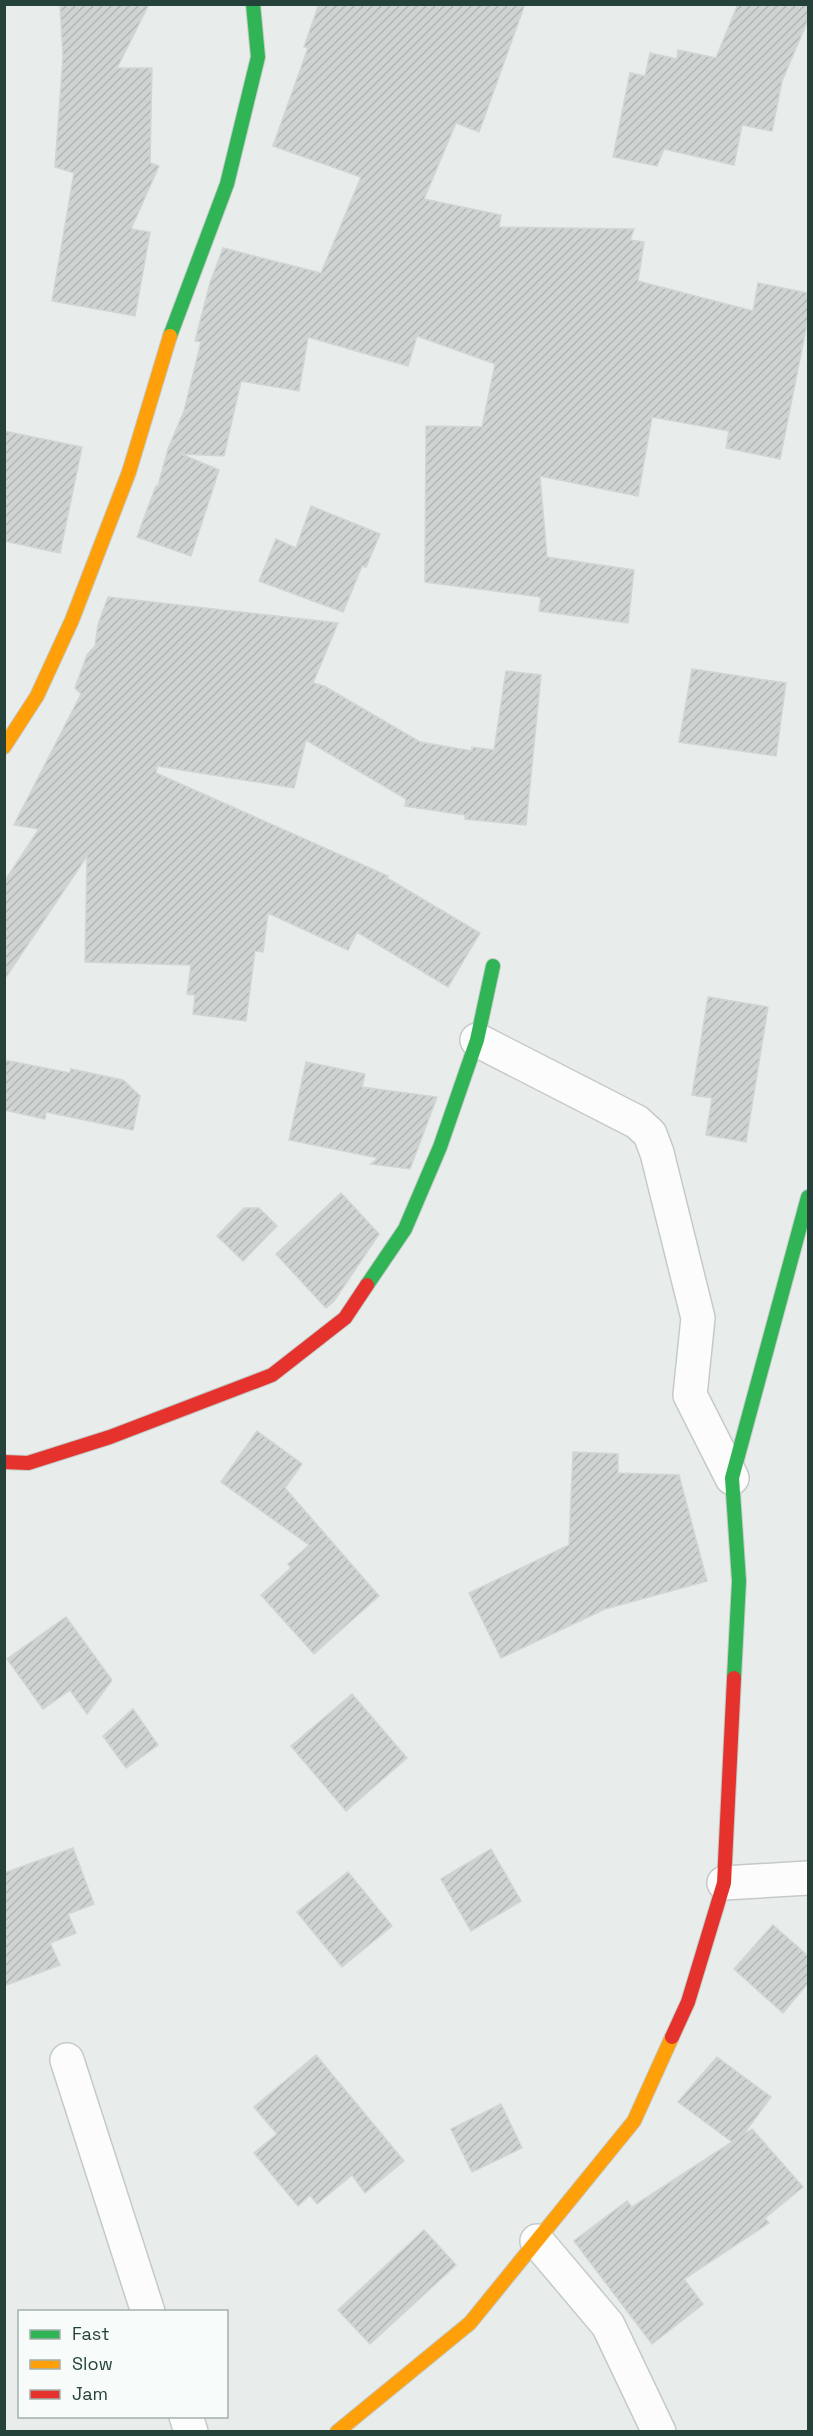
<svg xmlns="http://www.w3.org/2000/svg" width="813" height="2436" font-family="'Space Grotesk',sans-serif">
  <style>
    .building { fill: url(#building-hatch); stroke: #d1d6d4; stroke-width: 1.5 }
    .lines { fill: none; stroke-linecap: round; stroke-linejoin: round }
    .street-casing { stroke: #c5cac8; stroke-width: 36 }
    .fast-casing { stroke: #c3cbc8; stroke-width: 16 }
    .slow-casing { stroke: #c3cbc8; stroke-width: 16 }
    .jam-casing { stroke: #c3cbc8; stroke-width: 16 }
    .street { stroke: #fcfcfc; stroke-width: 33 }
    .fast { stroke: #30b455; stroke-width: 14 }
    .slow { stroke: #ff9f0a; stroke-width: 14 }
    .jam { stroke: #e5322d; stroke-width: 14 }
  </style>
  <defs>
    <pattern id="building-hatch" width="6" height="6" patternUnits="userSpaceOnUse" patternTransform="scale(1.5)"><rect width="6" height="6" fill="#cfd4d2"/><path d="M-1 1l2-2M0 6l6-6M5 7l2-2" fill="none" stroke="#b2b7b5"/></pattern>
  </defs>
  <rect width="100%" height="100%" fill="#e8edeb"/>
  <g class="building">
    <polygon points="60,4 149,4 117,68 152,68 150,163 159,166 131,229 150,232 135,316 52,301 74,173 55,167 63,57"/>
    <polygon points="319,4 525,4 479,132 456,123 424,199 501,215 499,227 634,229 630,240 644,242 638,281 753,311 758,283 808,293 808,319 780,459 726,448 729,431 652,417 638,496 540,476 547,557 634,570 628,623 539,611 541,597 425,582 426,426 482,427 495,364 417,336 408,366 308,337 299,391 241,381 224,456 181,454 219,470 191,556 137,537 156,486 158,486 168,449 184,411 201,342 195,341 210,283 223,248 321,273 361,177 273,146 308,48 304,47"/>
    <polygon points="738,4 808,4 808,20 782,81 772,131 742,125 734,165 664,149 657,166 613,157 630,73 645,76 650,53 677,59 678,50 716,58"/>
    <polygon points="4,431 82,447 60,553 4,541"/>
    <polygon points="311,506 380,534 366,567 362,566 343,612 259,581 276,539 296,548"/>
    <polygon points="108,597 338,623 313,683 324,686 420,742 472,751 472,747 494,750 506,671 541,675 526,825 465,819 465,815 405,806 406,799 306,740 294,788 157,766 156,773 388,876 387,878 480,933 448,987 357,932 348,950 268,913 263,952 255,951 246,1021 193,1014 195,995 187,994 191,965 85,962 87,856 4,980 4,882 39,829 14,825 81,694 75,688 87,655 95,646 98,625"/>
    <polygon points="692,669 786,683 776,756 679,742"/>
    <polygon points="708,997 768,1007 746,1142 706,1135 712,1098 692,1095"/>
    <polygon points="4,1060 70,1073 71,1069 123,1080 140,1096 133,1130 46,1112 45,1119 4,1110"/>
    <polygon points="306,1062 365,1074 362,1087 437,1097 410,1169 371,1164 378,1158 289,1140"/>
    <polygon points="341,1193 379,1234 334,1301 326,1308 276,1254"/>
    <polygon points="244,1208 259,1208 277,1226 243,1261 217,1236"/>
    <polygon points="257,1431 302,1464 285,1488 379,1596 314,1654 261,1595 291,1568 288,1564 309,1545 221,1482"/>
    <polygon points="573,1452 618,1454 618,1473 679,1475 707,1581 605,1609 501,1658 469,1593 569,1545"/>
    <polygon points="66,1617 112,1680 87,1714 70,1690 43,1709 7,1659"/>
    <polygon points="352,1694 407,1758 346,1811 291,1746"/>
    <polygon points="133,1709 158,1745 126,1768 103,1736"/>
    <polygon points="73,1848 94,1904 68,1914 76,1933 50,1943 60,1965 4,1986 4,1873"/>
    <polygon points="491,1849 521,1901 471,1931 441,1879"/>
    <polygon points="348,1872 392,1926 342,1967 297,1912"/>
    <polygon points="773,1925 808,1956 808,1983 783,2013 734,1969"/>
    <polygon points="316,2055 404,2161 365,2193 352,2175 317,2204 310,2195 298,2206 254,2153 277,2134 254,2107"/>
    <polygon points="717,2057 771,2097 743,2135 752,2129 803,2187 765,2218 769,2223 684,2279 703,2304 652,2344 574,2241 627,2201 632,2207 732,2142 678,2102"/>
    <polygon points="501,2104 522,2148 472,2172 451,2129"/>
    <polygon points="424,2230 456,2265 370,2344 338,2310"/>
  </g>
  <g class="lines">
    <g class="street-casing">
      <g id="street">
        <polyline points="477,1040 637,1122 650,1134 657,1153 698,1318 690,1395 732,1478"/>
        <polyline points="724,1883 808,1878"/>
        <polyline points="67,2060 148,2312"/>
        <polyline points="537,2241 608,2325 659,2432"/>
        <polyline points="186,2416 191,2432"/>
      </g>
    </g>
    <g class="fast-casing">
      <g id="fast">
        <polyline points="170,336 227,184 258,57 253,4"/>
        <polyline points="367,1285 405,1229 440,1147 477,1040 493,966"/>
        <polyline points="734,1678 739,1581 732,1478 808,1197"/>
      </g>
    </g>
    <g class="slow-casing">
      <g id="slow">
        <polyline points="4,747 37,696 72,620 129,472 170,336"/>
        <polyline points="337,2432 470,2323 634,2121 672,2037"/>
      </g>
    </g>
    <g class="jam-casing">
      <g id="jam">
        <polyline points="4,1462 28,1463 110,1437 272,1375 345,1318 367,1285"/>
        <polyline points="672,2037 688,2002 724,1883 734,1678"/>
      </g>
    </g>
    <use href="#street" class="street"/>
    <use href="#fast" class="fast"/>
    <use href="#slow" class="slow"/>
    <use href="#jam" class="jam"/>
  </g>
  <rect width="813" height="2436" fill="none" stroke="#24423a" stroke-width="12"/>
  <rect x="18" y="2310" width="210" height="108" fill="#f7fbf9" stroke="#a3b1ad" stroke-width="1.5"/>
  <rect x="30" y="2330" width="30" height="9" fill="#30b455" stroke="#a3b1ad" stroke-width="1.5"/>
  <text x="72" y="2340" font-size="18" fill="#24423a">Fast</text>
  <rect x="30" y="2360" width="30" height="9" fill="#ff9f0a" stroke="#a3b1ad" stroke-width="1.5"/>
  <text x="72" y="2370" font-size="18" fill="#24423a">Slow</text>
  <rect x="30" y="2390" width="30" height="9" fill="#e5322d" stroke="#a3b1ad" stroke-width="1.5"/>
  <text x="72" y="2400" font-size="18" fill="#24423a">Jam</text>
</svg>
